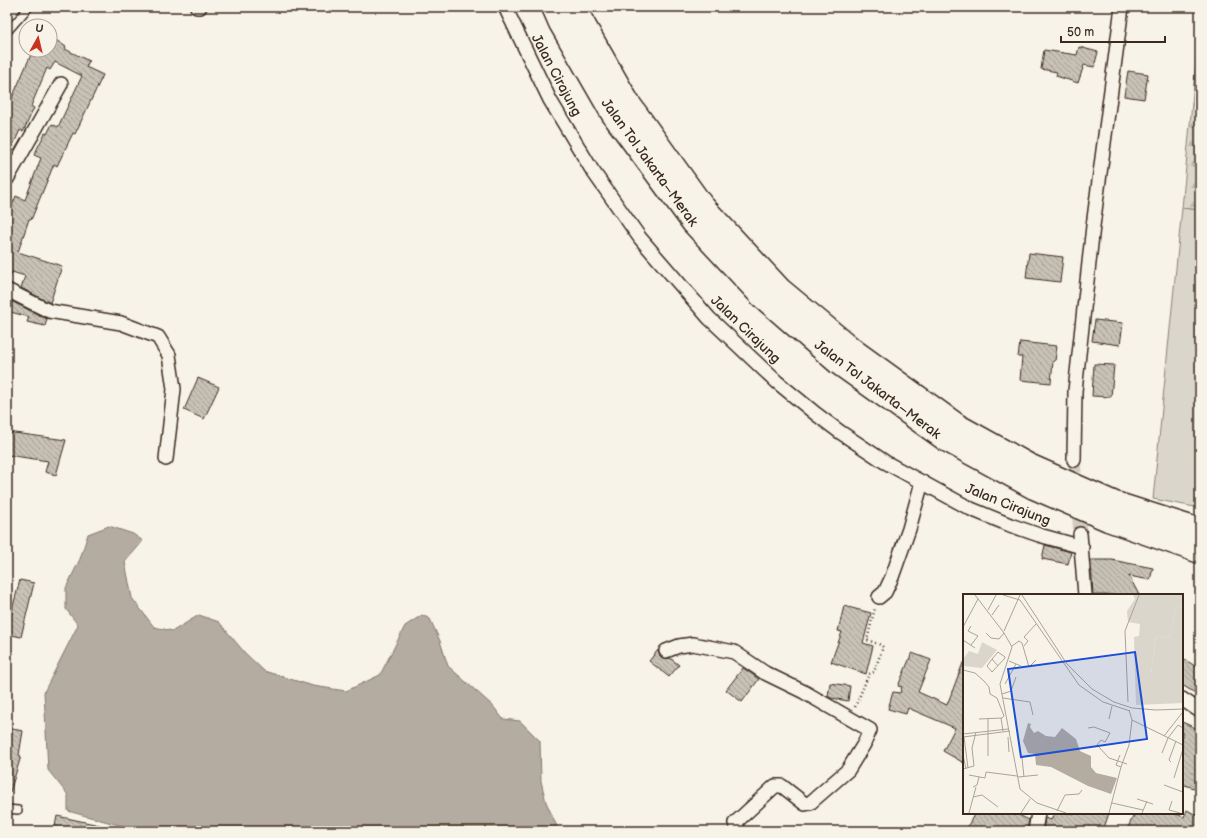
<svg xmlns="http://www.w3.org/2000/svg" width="1207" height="838" font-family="'Balsamiq Sans',sans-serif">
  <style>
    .green { fill: #dbd6cb; stroke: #8b8074 }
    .forest { fill: url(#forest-firs); stroke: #8b8074 }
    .water { fill: #b4aca0; stroke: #84786c }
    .building { fill: url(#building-back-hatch); stroke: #3b2a1e }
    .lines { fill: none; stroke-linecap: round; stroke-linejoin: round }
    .street-tunnel { stroke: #d1cbc0; stroke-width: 13; stroke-dasharray: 13 6; stroke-linecap: butt }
    .lane-casing { stroke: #3b2a1e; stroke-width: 10 }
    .street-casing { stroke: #3b2a1e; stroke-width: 16 }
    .highway-casing { stroke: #3b2a1e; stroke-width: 25 }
    .path { stroke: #3b2a1e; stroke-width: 2.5; stroke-dasharray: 1 3; stroke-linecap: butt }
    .lane { stroke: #f7f3e8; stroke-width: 7 }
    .street { stroke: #f7f3e8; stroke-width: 13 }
    .highway { stroke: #f7f3e8; stroke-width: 22 }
    .labels { text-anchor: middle; stroke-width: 3; stroke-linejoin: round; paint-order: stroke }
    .street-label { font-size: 14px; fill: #3b2a1e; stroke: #f7f3e8 }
    .inset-road { fill: none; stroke: #aca397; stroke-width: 1 }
    .view { fill: #1d4ed8; fill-opacity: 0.15; stroke: #1d4ed8; stroke-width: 2 }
    .inset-edge { fill: none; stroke: #3b2a1e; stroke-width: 2 }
  </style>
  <defs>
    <pattern id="forest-firs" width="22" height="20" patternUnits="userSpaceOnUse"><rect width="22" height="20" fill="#dbd6cb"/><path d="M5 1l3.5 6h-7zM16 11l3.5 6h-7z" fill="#bdb8ae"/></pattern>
    <pattern id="building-back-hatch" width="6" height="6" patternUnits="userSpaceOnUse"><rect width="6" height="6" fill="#c8c1b6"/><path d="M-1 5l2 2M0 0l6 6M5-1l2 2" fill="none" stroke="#a49d93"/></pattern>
  </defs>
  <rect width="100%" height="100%" fill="#f7f3e8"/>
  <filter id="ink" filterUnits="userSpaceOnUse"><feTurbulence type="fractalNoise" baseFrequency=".025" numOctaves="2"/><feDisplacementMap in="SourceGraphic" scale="8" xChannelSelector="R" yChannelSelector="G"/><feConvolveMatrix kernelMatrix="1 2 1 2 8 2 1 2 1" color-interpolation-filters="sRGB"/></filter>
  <g filter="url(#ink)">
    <polygon class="green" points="1182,208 1200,210 1200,508 1153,499"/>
    <polygon class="forest" points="1200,20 1200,210 1182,208"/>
    <polygon class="water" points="109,526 133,534 143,541 125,562 132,598 154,627 173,631 199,615 219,622 245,653 264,671 313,686 346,691 380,675 405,626 422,615 430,619 440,641 448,666 493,706 503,719 520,721 540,741 541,781 546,802 559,831 137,831 137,830 68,811 68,795 48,770 44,692 78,625 66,609 66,588 80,559 88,534"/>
    <g class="building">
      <polygon points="50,36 66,47 65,49 89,61 86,67 103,75 75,134 73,133 57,166 54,164 31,220 29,219 18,252 62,266 50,303 21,288 25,276 12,272 9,280 7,280 7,218 16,196 25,200 41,158 34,155 45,133 47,134 52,124 58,127 82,76 55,62 50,70 47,68 31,106 34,108 23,132 20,130 7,159 7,96 12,98 33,50 50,50"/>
      <polygon points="1079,47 1098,52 1094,67 1084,65 1078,83 1056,76 1057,72 1041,69 1044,50 1077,55"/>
      <polygon points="1128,71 1148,74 1144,99 1124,96"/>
      <polygon points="1029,253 1063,257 1060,282 1026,278"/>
      <polygon points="7,299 47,319 45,326 27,322 29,317 7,311"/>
      <polygon points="1095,320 1123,323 1120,345 1092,341"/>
      <polygon points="1020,342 1057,346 1055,361 1053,361 1051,383 1020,380 1022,357 1018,357"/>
      <polygon points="1094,364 1114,365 1111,397 1092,396"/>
      <polygon points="198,378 219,387 204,419 184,410"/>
      <polygon points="7,432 66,440 56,475 45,472 48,461 7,455"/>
      <polygon points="1045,545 1071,552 1068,564 1042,559"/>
      <polygon points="1091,560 1112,560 1153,568 1150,580 1129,576 1139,595 1093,595"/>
      <polygon points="20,580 34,583 21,637 7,634 13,606"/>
      <polygon points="844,606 871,613 863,643 873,646 866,674 831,662 842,632 838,631"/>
      <polygon points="658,650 659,654 661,657 665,659 670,658 679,665 669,677 649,661"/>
      <polygon points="912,653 931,660 918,692 947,705 963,663 964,663 964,763 943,751 955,728 908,708 906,714 888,709 893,692 900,693 902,687 898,686"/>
      <polygon points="1182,658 1200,669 1200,696 1182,685"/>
      <polygon points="743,668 759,679 742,702 726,690"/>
      <polygon points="830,683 850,686 848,701 831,698 828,696"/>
      <polygon points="1182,722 1200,730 1200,790 1182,784"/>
      <polygon points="7,728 23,731 19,755 21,756 10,792 7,792"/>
      <polygon points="1187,810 1200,817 1200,831 1126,831 1135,813 1173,813 1184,817"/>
      <polygon points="975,813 1015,813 1029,820 1027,831 965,831"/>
      <polygon points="1054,813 1109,813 1103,831 1043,831 1045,818 1051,820"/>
      <polygon points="57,816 104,826 104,831 54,831"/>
    </g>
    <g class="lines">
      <polyline class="street-tunnel" points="1074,460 1080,534"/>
      <g class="lane-casing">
        <g id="lane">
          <polyline points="7,32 29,7"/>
          <polyline points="7,809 18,810"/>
        </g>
      </g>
      <g class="street-casing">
        <g id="street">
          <polyline points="197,7 200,7"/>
          <polyline points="505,7 550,100 592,170 640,238 709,318 777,382 816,414 840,432 885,462 971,509 1010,525 1039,535 1082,547"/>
          <polyline points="7,179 61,84"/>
          <polyline points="7,290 49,311 121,323 158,337 169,355 174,389 166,459"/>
          <polyline points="1074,460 1075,391 1093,226 1122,7"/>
          <polyline points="1080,534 1085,595"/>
          <polyline points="879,597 885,592 892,577 909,529 922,482"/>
          <polyline points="666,651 679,646 693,644 734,652 765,673 804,692 870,730 864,744 848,770 810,803 805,804 782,786 775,786 735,823 739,831"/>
          <polyline points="1182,699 1200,711"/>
          <polyline points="1035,831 1038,813"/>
        </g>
      </g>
      <g class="highway-casing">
        <g id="highway">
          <polyline points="553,7 560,23 613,115 693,223 761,296 838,363 946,440 1034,488 1108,520 1200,552"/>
          <polyline points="574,7 628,102 702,205 780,289 856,352 957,425 1029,465 1115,503 1200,530"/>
        </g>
      </g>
      <polyline class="path" points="855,707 869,674 874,672 883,647 881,645 867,640 875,608"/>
      <use href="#lane" class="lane"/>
      <use href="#street" class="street"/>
      <use href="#highway" class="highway"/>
    </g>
  </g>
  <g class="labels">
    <g class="street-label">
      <text transform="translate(557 75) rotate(62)" y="5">Jalan Cirajung</text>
      <text transform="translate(650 162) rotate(54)" y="5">Jalan Tol Jakarta–Merak</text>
      <text transform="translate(746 329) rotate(44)" y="5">Jalan Cirajung</text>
      <text transform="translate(878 389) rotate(37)" y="5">Jalan Tol Jakarta–Merak</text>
      <text transform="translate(1008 504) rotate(22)" y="5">Jalan Cirajung</text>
    </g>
  </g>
  <g transform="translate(963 594)">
    <rect width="220" height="220" fill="#f7f3e8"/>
    <path d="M 220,11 L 220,109 L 173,111 L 172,80 L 188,80 L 193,42 L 206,44 L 213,15 Z" fill="#dbd6cb"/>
    <path d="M 170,1 L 220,1 L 220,11 L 213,15 L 206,44 L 193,42 L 188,80 L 172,80 L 171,43 L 176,42 L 177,30 L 165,28 L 164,17 L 172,5 ZM 19,48 L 34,56 L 19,74 L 0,72 L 0,65 L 6,57 L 15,60 Z" fill="#dbd6cb"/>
    <path d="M 65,129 L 68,130 L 67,133 L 71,139 L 75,137 L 83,142 L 92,143 L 99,134 L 113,145 L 117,157 L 128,162 L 128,173 L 133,179 L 154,184 L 148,200 L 125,192 L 88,173 L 73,171 L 72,160 L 65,159 L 60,147 Z" fill="#b4aca0"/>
    <path class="inset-road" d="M 12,1 L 41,39 L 49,53 L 37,90 L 57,195 L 74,209 L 103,219M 40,1 L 57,6 L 116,91 L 140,108 L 167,117M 59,1 L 104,70 L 129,95 L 151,108 L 169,114 L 193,116 L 220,115M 25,16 L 33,1M 29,21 L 36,11M 8,32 L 5,37 L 15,42 L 8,51M 0,33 L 15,5M 41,37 L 57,1M 23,39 L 28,44 L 36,45 L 41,39M 0,46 L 12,54M 59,49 L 66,73 L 73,66M 49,52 L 56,47 L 59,49M 61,52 L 65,47 L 61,43 L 73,30M 29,65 L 24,72 L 29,78 L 42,64 L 42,63 L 35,58 L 29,65 L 35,72M 46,67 L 58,72M 0,76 L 12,79 L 21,87 L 26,93 L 27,100 L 34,104 L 41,122 L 39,124 L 16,125M 42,90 L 53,70M 39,100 L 48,97 L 53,83M 40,104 L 67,108 L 70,121M 165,108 L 162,37 L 176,1M 38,124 L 40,137M 146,125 L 149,112M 169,126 L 220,151M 125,134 L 131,133 L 147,139 L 142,148 L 138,146 L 134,151 L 146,164 L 164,170M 0,140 L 45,135M 201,142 L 219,119M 0,143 L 47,137M 1,143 L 5,174M 45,143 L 46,158M 199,159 L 205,144 L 215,131 L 220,134M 0,161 L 3,175M 25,162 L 25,125M 59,164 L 61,183M 208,168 L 206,166 L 213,147M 158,173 L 166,151 L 169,126 L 166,116M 0,175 L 11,172 L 9,154 L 13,138M 6,181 L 22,184 L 23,178 L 54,182M 55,183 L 75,181M 211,184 L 220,155M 201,191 L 220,198M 10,193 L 14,191 L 16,183M 10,203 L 19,201 L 35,213M 174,205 L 190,210M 209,207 L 206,216 L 217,219M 149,209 L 180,216M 94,217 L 102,201 L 116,200 L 119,196M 6,219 L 13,193M 58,219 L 67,205M 146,219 L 158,173 L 153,171 L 157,161M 179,219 L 184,207"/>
    <path class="view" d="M 172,58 L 184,145 L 58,163 L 45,75 Z"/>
    <rect width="220" height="220" class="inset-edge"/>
  </g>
  <rect width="1207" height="838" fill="none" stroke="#f7f3e8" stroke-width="24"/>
  <rect x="12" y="12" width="1183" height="814" fill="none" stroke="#3b2a1e" stroke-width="1.5" filter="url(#ink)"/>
  <g transform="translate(38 38) rotate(8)"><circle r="19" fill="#f7f3e8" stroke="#aca397"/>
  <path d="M0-3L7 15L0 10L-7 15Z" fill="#c8321e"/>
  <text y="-6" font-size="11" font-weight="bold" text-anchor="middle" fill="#3b2a1e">U</text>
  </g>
  <path d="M1061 36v6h104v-6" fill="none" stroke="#3b2a1e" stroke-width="2"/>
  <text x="1067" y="36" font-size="12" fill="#3b2a1e" stroke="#f7f3e8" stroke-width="3" paint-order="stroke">50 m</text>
</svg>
